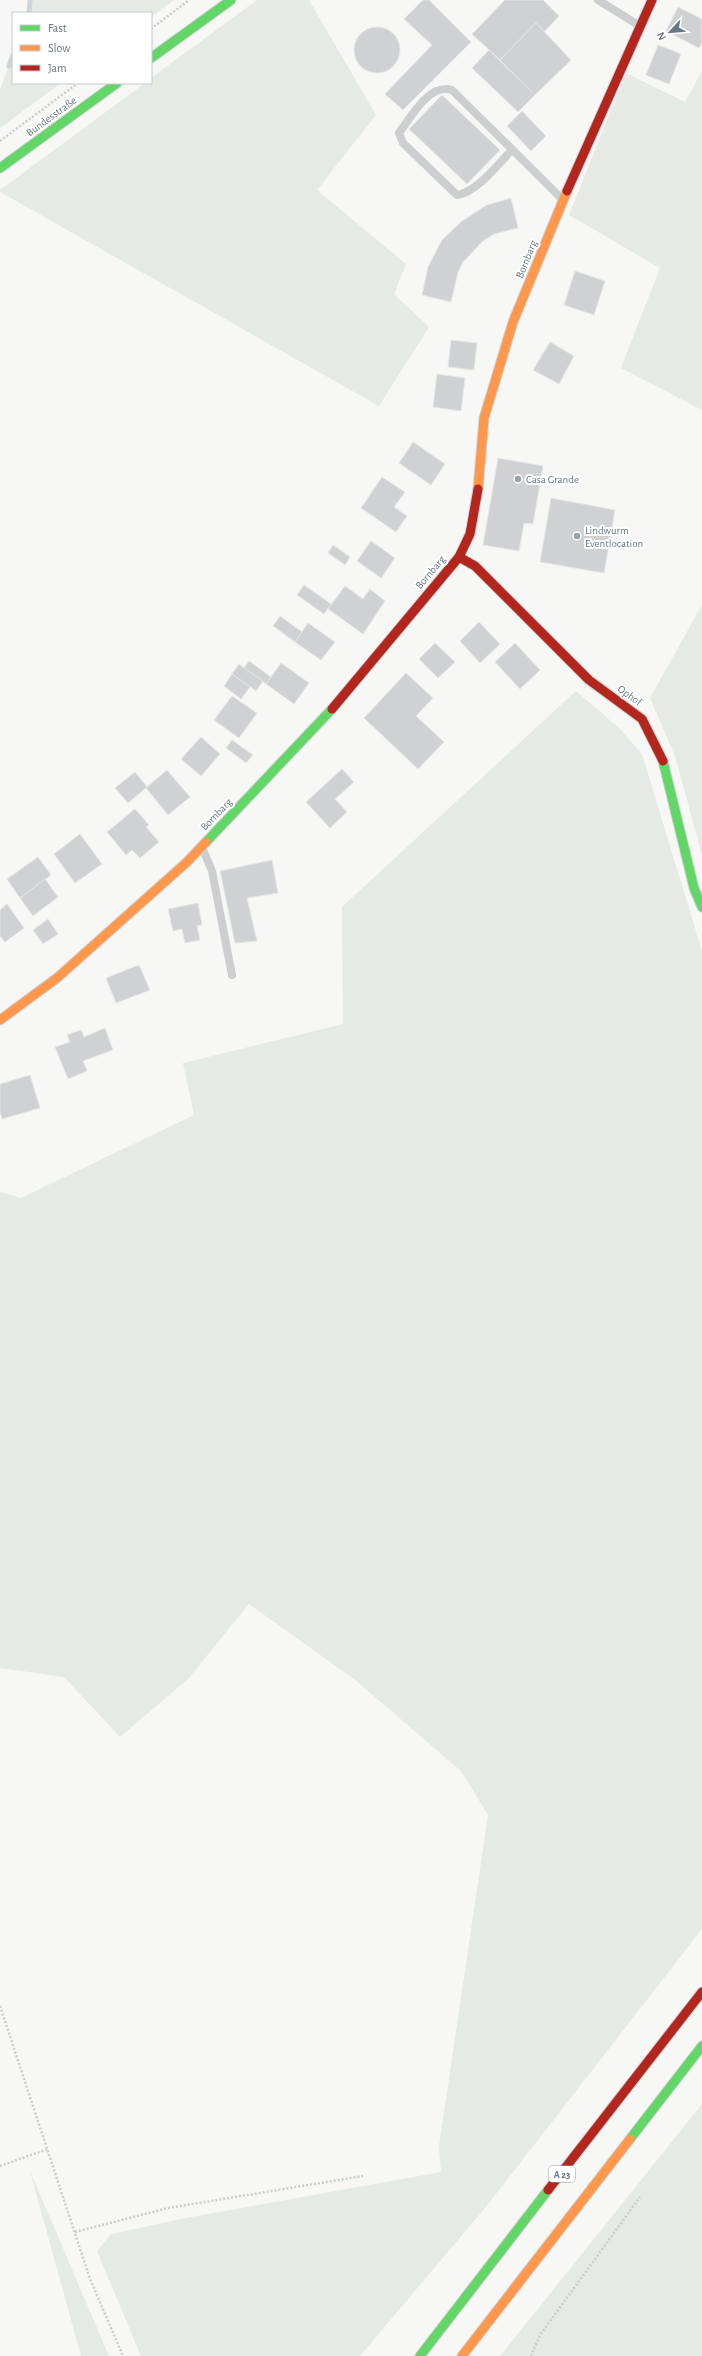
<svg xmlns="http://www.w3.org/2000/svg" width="702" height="2356" font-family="'Alegreya Sans',sans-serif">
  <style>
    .green { fill: #e6eae4 }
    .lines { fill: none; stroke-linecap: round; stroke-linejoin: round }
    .stream { stroke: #ced5d8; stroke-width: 5 }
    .building { fill: #d0d1d2; stroke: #e6e6e6 }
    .fast-casing { stroke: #d3d3d4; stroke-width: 11 }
    .slow-casing { stroke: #d3d3d4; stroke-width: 11 }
    .jam-casing { stroke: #d3d3d4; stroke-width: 11 }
    .path { stroke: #cbcccc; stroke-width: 2.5; stroke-dasharray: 2 2; stroke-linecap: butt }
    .lane { stroke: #cccecf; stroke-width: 8 }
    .fast { stroke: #63d668; stroke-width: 9 }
    .slow { stroke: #ff974d; stroke-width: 9 }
    .jam { stroke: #b3261e; stroke-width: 9 }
    .poi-dot { fill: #9aa3ad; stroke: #fff; stroke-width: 1.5 }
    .labels { text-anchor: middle; stroke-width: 4; stroke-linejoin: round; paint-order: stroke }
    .shield { fill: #fff; stroke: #959faa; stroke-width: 1 }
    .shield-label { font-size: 10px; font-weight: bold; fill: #687685 }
    .street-label { font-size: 11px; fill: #687685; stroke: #fff }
    .poi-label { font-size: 11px; fill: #687685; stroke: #fff; text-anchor: start }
  </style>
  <rect width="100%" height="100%" fill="#f7f7f6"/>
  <g class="green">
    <polygon points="30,0 174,0 151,17 151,13 29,13"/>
    <polygon points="257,0 309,0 376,115 317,190 406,264 394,294 429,327 379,406 0,192 0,190 145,83 151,83 151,78"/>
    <polygon points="13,55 13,83 61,83 0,128 0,89"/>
    <polygon points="702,71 702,410 621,368 660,268 569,215 626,73 685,102"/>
    <polygon points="702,605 702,855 675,756 650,698"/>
    <polygon points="576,691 619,728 642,754 702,951 702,1929 485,2208 360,2356 141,2356 97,2251 111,2234 186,2218 441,2172 439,2146 488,1815 461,1771 354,1679 249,1604 188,1679 120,1737 64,1677 0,1668 0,1192 21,1198 194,1115 183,1063 343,1024 342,907"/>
    <polygon points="702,2104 702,2356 500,2356"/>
    <polygon points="30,2171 109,2356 81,2356"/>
  </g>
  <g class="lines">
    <g class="stream">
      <polyline points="29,13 30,0"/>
      <polyline points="9,66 13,55"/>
    </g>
  </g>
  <g class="building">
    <polygon points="423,0 429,0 471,42 403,110 385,94 432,45 404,19"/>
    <polygon points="505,0 543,0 559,16 544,32 536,23 500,60 472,34"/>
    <polygon points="678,7 702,19 702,43 699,48 666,31"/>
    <polygon points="536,23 571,60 535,95 500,60"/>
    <circle cx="377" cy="50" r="23"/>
    <polygon points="658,45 681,54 669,84 646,75"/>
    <polygon points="489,50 535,95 518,112 472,68"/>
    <polygon points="442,95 500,150 467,184 409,129"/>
    <polygon points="522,111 546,136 531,151 507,126"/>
    <polygon points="511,198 518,228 494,234 483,241 463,262 458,272 451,302 422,295 428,267 442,240 462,221 487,205"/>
    <polygon points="575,271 605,281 594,315 564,305"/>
    <polygon points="451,340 477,343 474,370 448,367"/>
    <polygon points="550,342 574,356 559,384 533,370"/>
    <polygon points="437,374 465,378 461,411 433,407"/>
    <polygon points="413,442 445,464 431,485 399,463"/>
    <polygon points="498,458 543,466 533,524 524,523 519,551 483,545"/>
    <polygon points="382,477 405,492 394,507 407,516 396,532 361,508"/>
    <polygon points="551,498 615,510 604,573 540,562"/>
    <polygon points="371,541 395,558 381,578 357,561"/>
    <polygon points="333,545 350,557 345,565 328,553"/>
    <polygon points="304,585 331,604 324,614 297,595"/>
    <polygon points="345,586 363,599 370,589 385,601 363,634 328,609"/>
    <polygon points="280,616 302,632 295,642 273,626"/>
    <polygon points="479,622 500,644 480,663 460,641"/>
    <polygon points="308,623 335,642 321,660 295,642"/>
    <polygon points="435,643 455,662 438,678 419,659"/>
    <polygon points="515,643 540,670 520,689 495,662"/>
    <polygon points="249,661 271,677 266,684 244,668"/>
    <polygon points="281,663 309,683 294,704 266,684"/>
    <polygon points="239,664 263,681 256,691 232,674"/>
    <polygon points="406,673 433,698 416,716 444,742 418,769 364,718"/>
    <polygon points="232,674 250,687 241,699 224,686"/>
    <polygon points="232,696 257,713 239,738 214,720"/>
    <polygon points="201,737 220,754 201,776 181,759"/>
    <polygon points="232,740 253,755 246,763 226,748"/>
    <polygon points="342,769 354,782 335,799 347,812 330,828 306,802"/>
    <polygon points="167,770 190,797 168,815 146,788"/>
    <polygon points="135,772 147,787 128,803 115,788"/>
    <polygon points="135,809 149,825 146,827 159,842 140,858 132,850 126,855 107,832"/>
    <polygon points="80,834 102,864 75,883 54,854"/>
    <polygon points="38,857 51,875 20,898 7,879"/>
    <polygon points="272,860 278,893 247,898 257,941 235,943 220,871"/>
    <polygon points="45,879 58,897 33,916 20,898"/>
    <polygon points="198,903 202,925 197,926 200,940 185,943 182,929 173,931 168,909"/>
    <polygon points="7,904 24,928 5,942 0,936 0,910"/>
    <polygon points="48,919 58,934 43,944 33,930"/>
    <polygon points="139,965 150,990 116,1003 106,978"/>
    <polygon points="105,1028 113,1050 83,1061 87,1071 68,1079 55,1047 70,1042 67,1035 81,1030 84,1037"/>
    <polygon points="30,1075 40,1108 2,1119 0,1111 0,1084"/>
  </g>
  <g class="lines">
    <g class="fast-casing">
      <g id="fast">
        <polyline points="151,58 231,0"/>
        <polyline points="0,168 117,83"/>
        <polyline points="663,761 694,888 702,907"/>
        <polyline points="206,842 332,709"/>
        <polyline points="630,2139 702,2046"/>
        <polyline points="420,2356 548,2190"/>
      </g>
    </g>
    <g class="slow-casing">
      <g id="slow">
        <polyline points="478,489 484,418 513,322 567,191"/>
        <polyline points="0,1020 57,978 187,862 206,842"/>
        <polyline points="462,2356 630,2139"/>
      </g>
    </g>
    <g class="jam-casing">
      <g id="jam">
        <polyline points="567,191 652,0"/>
        <polyline points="459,557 475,566 589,680 642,719 663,761"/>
        <polyline points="332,709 459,557 470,534 478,489"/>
        <polyline points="548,2190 702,1992"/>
      </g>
    </g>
    <g class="path">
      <polyline points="151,29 189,0"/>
      <polyline points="0,141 78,83"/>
      <polyline points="0,2006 90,2279 123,2356"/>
      <polyline points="0,2166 48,2149"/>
      <polyline points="75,2232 168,2208 363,2176"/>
      <polyline points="531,2356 540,2335 640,2197"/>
    </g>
    <g class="lane">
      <polyline points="598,0 640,26"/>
      <path d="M 512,150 C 499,163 476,193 457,195 L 403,143 L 399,133 C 411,117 429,83 452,90 L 561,198"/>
      <polyline points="202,847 212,871 232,975"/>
    </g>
    <use href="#fast" class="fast"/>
    <use href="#slow" class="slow"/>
    <use href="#jam" class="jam"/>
  </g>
  <g class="poi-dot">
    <circle cx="518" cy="479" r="4"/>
    <circle cx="577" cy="536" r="4"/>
  </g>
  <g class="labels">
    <rect class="shield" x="549" y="2166" width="26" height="16" rx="3"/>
    <g class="shield-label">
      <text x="562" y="2178">A 23</text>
    </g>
    <g class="street-label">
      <text transform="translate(51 116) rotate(-36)" y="4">Bundesstraße</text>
      <text transform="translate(526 259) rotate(-68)" y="4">Bornbarg</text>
      <text transform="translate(430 572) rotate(-50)" y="4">Bornbarg</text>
      <text transform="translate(630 695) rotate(36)" y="4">Ophof</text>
      <text transform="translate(216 814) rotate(-46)" y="4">Bornbarg</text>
    </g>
    <g class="poi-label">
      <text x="526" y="483">Casa Grande</text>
      <text x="585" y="534">Lindwurm<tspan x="585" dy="13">Eventlocation</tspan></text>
    </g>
  </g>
  <rect x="12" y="12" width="140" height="72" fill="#ffffff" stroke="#c3c8ce"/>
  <rect x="20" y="25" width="20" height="6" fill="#63d668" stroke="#c3c8ce"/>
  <text x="48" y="32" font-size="12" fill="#687685">Fast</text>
  <rect x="20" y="45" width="20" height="6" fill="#ff974d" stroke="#c3c8ce"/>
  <text x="48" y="52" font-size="12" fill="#687685">Slow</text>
  <rect x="20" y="65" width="20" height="6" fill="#b3261e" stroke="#c3c8ce"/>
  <text x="48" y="72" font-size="12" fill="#687685">Jam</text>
  <g transform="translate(670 32) rotate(244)" stroke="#ffffff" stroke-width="3" paint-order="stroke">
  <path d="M0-3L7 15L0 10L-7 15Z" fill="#687685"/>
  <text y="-6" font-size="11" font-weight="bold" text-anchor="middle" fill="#687685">N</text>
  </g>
</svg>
